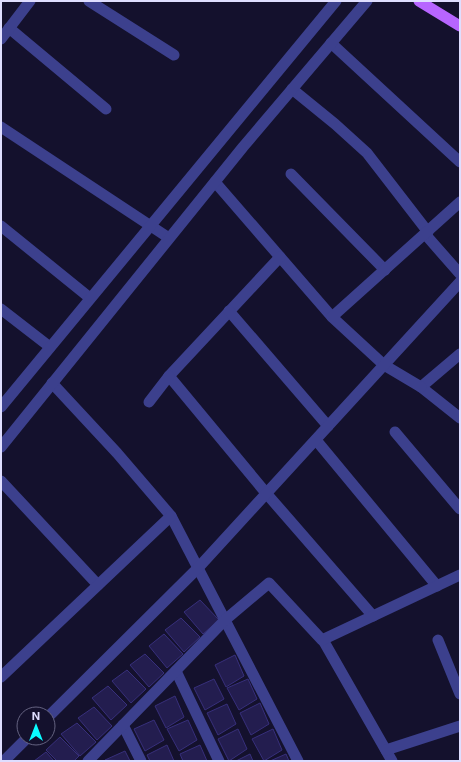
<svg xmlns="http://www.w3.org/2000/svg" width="461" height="762" font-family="Inter,sans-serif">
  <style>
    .building { fill: #231d4f; stroke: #372f7b }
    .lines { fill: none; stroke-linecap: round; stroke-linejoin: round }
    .minor { stroke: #3c408d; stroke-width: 11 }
    .tertiary { stroke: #3c408d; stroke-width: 11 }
    .primary { stroke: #b765ff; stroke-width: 11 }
  </style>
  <rect width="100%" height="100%" fill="#14112d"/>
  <g class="building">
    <polygon points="200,600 219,620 203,634 184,612"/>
    <polygon points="181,618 200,637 184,652 165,630"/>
    <polygon points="164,634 183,654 167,668 149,646"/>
    <polygon points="145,654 164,673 149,687 130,665"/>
    <polygon points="235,655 244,676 226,687 215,665"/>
    <polygon points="127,670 146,689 131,703 112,681"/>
    <polygon points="214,679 224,699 205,710 194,688"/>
    <polygon points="248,679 257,699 239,710 227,688"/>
    <polygon points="108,686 127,705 111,720 92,698"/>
    <polygon points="175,696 184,717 166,728 155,706"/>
    <polygon points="260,703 269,724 251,735 240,713"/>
    <polygon points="227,704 236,724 218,735 207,713"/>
    <polygon points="94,707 112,726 97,740 78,718"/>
    <polygon points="154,720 164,740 145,751 134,729"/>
    <polygon points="188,720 197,740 179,751 167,729"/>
    <polygon points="77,723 96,742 80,756 61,734"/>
    <polygon points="238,729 247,749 229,761 218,739"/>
    <polygon points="273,729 282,750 264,761 252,739"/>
    <polygon points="60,737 79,756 74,761 57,761 46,750"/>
    <polygon points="167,745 174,761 150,761 147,755"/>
    <polygon points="200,745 207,761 183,761 180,754"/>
    <polygon points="125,751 130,761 105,760"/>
    <polygon points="46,752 54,761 34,761"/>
    <polygon points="250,754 253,761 236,761"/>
    <polygon points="286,754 289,761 270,761"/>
  </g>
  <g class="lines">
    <g class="minor">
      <polyline points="89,1 174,55"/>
      <polyline points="9,28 106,109"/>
      <polyline points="1,39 30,1"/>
      <polyline points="331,43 460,162"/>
      <polyline points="292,89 335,124 367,153 428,232"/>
      <polyline points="1,127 169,238"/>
      <polyline points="291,174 385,270"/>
      <polyline points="215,182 332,317"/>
      <polyline points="1,226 90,298"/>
      <polyline points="425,234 460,274"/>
      <polyline points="280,257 169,376 266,493 373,616"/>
      <polyline points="1,309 50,347"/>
      <polyline points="229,311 328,426"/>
      <polyline points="460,354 421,387 460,418"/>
      <polyline points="52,383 117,453 171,516 298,761"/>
      <polyline points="421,387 384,365 332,317 460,202"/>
      <polyline points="149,402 169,376"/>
      <polyline points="395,432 460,509"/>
      <polyline points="316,440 437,586"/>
      <polyline points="1,481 98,585"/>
      <polyline points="323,640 392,761"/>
      <polyline points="438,640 460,694"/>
      <polyline points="176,671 219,761"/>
      <polyline points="1,677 171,516"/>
      <polyline points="48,717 198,568 460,282"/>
      <polyline points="123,725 141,761"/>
      <polyline points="386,750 460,726"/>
      <polyline points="4,761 27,738"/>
      <polyline points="88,761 225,620 269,583 322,640 460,575"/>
    </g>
    <g class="tertiary">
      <polyline points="1,407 336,1"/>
      <polyline points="1,447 243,147 367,1"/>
    </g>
    <polyline class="primary" points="419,1 460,26"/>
  </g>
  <rect width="461" height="762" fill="none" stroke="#dfdeff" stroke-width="4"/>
  <g transform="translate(36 726)"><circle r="19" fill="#14112d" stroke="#656381"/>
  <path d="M0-3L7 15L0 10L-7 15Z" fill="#0afcff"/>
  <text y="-6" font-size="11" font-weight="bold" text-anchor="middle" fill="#dfdeff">N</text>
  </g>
</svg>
